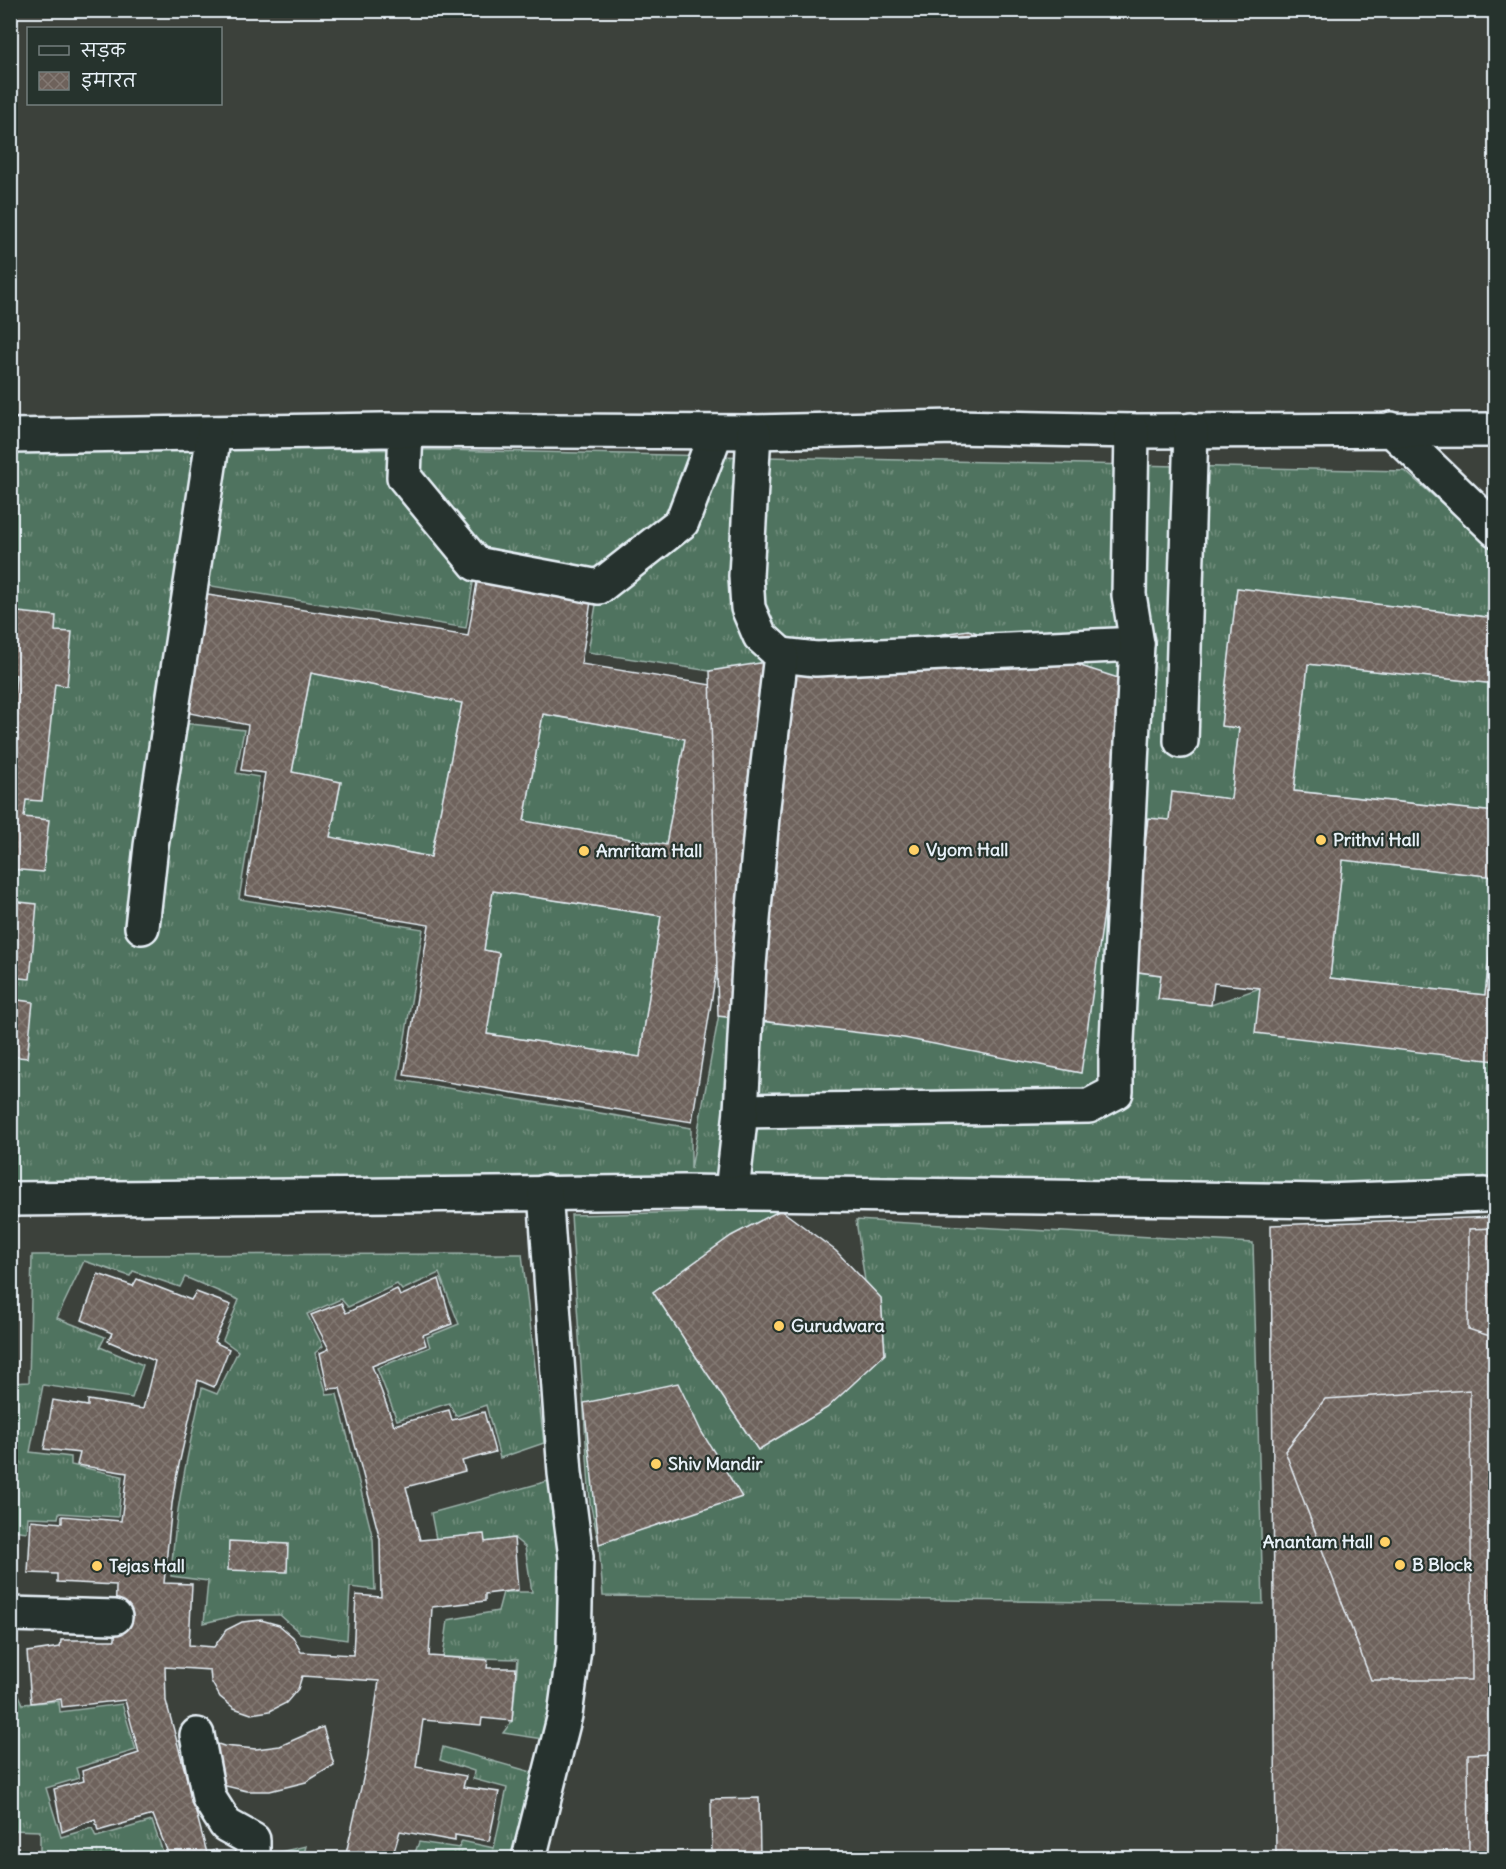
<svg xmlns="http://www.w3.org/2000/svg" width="1506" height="1869" font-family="Delius,'Playpen Sans Deva',sans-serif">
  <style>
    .grass { fill: url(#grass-tufts); stroke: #9cb2ab; stroke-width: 1.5; fill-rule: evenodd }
    .building { fill: url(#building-cross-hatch); stroke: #e8f1f8; stroke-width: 1.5; fill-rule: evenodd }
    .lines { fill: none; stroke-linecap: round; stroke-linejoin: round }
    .minor-casing { stroke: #e8f1f8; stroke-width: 38 }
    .minor { stroke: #26332d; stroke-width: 33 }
    .poi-dot { fill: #ffd166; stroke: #26332d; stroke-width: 2 }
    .labels { text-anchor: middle; stroke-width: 4.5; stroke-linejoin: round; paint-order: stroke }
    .poi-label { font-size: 18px; font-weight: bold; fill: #e8f1f8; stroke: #26332d; text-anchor: start }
  </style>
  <defs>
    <pattern id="grass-tufts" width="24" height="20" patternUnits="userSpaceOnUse" patternTransform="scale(1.5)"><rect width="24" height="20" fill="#50735e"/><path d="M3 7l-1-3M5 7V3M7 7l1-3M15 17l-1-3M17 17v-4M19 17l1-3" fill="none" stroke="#728e7e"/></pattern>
    <pattern id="building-cross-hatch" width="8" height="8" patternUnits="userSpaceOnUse" patternTransform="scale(1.5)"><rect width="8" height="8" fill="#6e625b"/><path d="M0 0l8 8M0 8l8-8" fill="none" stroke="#837973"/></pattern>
  </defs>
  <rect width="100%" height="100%" fill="#3c413b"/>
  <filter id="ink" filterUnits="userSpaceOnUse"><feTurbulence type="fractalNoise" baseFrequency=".0167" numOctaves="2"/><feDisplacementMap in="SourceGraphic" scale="12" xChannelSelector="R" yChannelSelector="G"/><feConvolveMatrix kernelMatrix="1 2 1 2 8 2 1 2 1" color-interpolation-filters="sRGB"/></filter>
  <g filter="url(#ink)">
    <g class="grass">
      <path d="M 11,447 L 442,450 L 1405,471 L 1495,550 L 1495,618 L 1237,588 L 1221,725 L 1239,728 L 1231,799 L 1172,792 L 1169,820 L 1131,971 L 1161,975 L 1158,999 L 1211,1005 L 1260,988 L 1495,1061 L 1495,1195 L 690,1175 L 11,1186 ZM 476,564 L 599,587 L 588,652 L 761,679 L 776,698 L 691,1169 L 691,1128 L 398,1080 L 423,929 L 239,899 L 259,777 L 236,773 L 244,730 L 164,721 L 188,582 L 466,628 Z"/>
      <polygon points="1308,664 1495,684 1495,812 1294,791"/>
      <polygon points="311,673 462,703 431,857 330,837 341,782 292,772"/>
      <polygon points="543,714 685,739 666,845 524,821"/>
      <polygon points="1343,860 1495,877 1495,902 1485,995 1330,978"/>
      <polygon points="493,891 661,916 640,1057 487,1034 499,953 484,950"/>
      <polygon points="781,1210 653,1292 758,1450 827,1408 885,1354 881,1298 865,1281 856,1220 1253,1243 1263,1604 603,1596 599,1544 590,1502 571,1215"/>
      <path d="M 522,1254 L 544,1443 L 500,1458 L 486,1405 L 456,1416 L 449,1403 L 397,1420 L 377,1368 L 430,1347 L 427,1337 L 459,1324 L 439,1273 L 402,1290 L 397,1284 L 348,1307 L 341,1299 L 307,1314 L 323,1346 L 315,1353 L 327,1395 L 337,1394 L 373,1539 L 375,1590 L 350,1587 L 347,1640 L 300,1633 L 280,1615 L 237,1615 L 204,1623 L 208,1581 L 171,1576 C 175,1510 188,1452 202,1388 L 217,1394 L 238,1351 L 223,1340 L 239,1300 L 185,1277 L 180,1287 L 133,1271 L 130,1276 L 84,1261 L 57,1318 L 105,1337 L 100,1347 L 143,1365 L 132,1398 L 43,1385 L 30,1452 L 71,1457 L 71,1465 L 122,1476 L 118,1517 L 59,1513 L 58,1518 L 28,1517 L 27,1532 L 11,1530 L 11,1383 L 29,1382 L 32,1255 Z"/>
      <polygon points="552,1480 575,1596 543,1739 503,1733 512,1721 518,1659 443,1657 448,1620 498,1611 503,1592 532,1592 525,1547 514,1538 485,1542 483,1534 436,1539 431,1513"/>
      <polygon points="10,1675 23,1704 59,1701 60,1712 122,1704 136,1750 76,1768 79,1778 46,1788 61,1837 92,1828 96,1837 152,1821 165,1858 40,1858 40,1831 11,1830"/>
      <polygon points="443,1747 535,1773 513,1858 413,1858 419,1842 459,1848 462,1841 494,1848 507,1788 473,1779 474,1771 440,1760"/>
      <polygon points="306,1846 303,1858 271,1858 271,1854"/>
    </g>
    <g class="building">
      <path d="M 479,570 L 593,589 L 581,664 L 761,693 L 692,1122 L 404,1075 L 429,925 L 245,895 L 265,773 L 241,770 L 248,725 L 185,712 L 202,594 L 468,636 ZM 311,673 L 462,703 L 431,857 L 330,837 L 341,782 L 292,772 ZM 543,714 L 685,739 L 666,845 L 524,821 ZM 493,891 L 661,916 L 640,1057 L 487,1034 L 499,953 L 484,950 Z"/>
      <polygon points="1237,588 1496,618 1496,684 1308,664 1294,791 1496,812 1496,877 1343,860 1330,978 1485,995 1496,902 1496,1061 1255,1033 1260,988 1214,983 1211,1005 1158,999 1161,975 1131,971 1148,818 1169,820 1172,792 1231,799 1239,728 1221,726"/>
      <polygon points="18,612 56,616 55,631 72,632 67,686 55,684 42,801 26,800 24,817 49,820 43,872 10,869 10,723 12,723 16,675 10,674 10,624 17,625"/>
      <polygon points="968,630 1137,684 1081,1073 904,1038 718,1016 710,671"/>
      <polygon points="10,901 37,904 30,979 10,977"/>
      <polygon points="10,999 33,1002 27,1058 10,1056"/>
      <polygon points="781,1210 836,1251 881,1298 885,1354 827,1408 758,1450 653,1292 731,1236"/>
      <polygon points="1496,1217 1496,1858 1276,1858 1271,1225"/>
      <polygon points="1496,1228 1496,1338 1468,1329 1469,1229"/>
      <polygon points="98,1274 133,1286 137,1279 191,1300 196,1292 231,1305 214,1342 229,1349 214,1387 198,1380 176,1478 172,1504 164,1583 192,1584 189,1645 214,1647 226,1630 242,1622 261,1620 279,1625 293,1637 301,1652 353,1655 356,1595 381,1597 380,1539 340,1388 328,1389 320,1353 329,1349 311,1315 341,1303 346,1313 397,1289 400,1296 439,1279 452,1324 423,1335 426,1345 372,1366 394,1425 449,1410 452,1420 484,1412 495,1452 462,1461 465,1471 406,1487 420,1540 484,1534 485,1542 514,1538 518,1590 485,1594 485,1601 432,1607 429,1656 488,1660 487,1668 516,1668 512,1721 482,1718 481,1725 423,1720 416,1767 466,1776 463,1787 499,1792 489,1841 455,1835 455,1841 400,1831 392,1858 345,1858 367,1761 379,1681 302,1676 298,1689 286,1703 270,1711 251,1714 234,1708 220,1697 211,1681 210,1670 165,1667 166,1701 207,1853 216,1850 220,1858 170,1858 153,1815 98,1831 95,1819 62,1832 54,1789 84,1781 82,1771 139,1753 125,1700 62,1707 61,1699 31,1703 27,1652 60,1647 61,1640 115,1640 116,1585 57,1582 57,1574 28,1573 31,1520 62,1523 62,1516 121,1521 127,1473 77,1465 80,1453 44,1449 53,1400 88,1406 88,1400 143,1409 155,1361 108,1341 112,1333 82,1320"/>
      <polygon points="678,1383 701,1431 742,1497 599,1544 584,1403"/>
      <polygon points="1470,1390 1472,1680 1371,1680 1285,1451 1325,1399"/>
      <polygon points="229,1541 288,1544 287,1572 228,1570"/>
      <polygon points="323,1727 334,1765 306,1782 270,1791 247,1791 213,1783 212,1742 224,1746 256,1749 280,1746"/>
      <polygon points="1496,1753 1496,1858 1469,1858 1468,1754"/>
      <polygon points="759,1798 760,1858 712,1858 711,1799"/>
    </g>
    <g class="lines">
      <g class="minor-casing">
        <g id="minor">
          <polyline points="1391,429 1496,530"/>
          <polyline points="406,431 404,477 476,564 599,587 682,522 716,432"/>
          <polyline points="10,436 382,430 754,432 955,427 1132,431 1496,430"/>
          <polyline points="781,655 816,659 1137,644"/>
          <polyline points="1181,741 1191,430"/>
          <polyline points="142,927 151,846 214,433"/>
          <polyline points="741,1111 1089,1106 1116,1092 1116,1060 1137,644 1129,595 1132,431"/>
          <polyline points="732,1192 741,1111 749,965 763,806 781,655 760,636 748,608 746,576 754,432"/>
          <polyline points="10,1199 685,1192 1326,1201 1484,1195"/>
          <polyline points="10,1614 115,1617"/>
          <polyline points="197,1735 209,1798 226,1825 253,1840 253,1858"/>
          <polyline points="529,1858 565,1715 574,1649 576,1557 565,1473 545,1192"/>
        </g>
      </g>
      <use href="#minor" class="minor"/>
    </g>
  </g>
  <g class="poi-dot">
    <circle cx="1321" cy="840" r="6"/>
    <circle cx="914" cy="850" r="6"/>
    <circle cx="584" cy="851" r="6"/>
    <circle cx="779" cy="1326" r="6"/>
    <circle cx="656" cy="1464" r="6"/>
    <circle cx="1385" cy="1542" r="6"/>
    <circle cx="1400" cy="1565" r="6"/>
    <circle cx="97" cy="1566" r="6"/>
  </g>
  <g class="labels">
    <g class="poi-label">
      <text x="1333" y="846">Prithvi Hall</text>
      <text x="926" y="856">Vyom Hall</text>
      <text x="596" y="857">Amritam Hall</text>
      <text x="791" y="1332">Gurudwara</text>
      <text x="668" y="1470">Shiv Mandir</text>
      <text x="1373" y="1548" text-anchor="end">Anantam Hall</text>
      <text x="1412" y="1571">B Block</text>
      <text x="109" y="1572">Tejas Hall</text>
    </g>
  </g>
  <rect width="1506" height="1869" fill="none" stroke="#26332d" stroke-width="36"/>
  <rect x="18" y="18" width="1470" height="1833" fill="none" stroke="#e8f1f8" stroke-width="2" filter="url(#ink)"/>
  <rect x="27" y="27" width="195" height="78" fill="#26332d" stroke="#747f7e" stroke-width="1.5"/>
  <rect x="39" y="46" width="30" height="9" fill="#26332d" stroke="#747f7e" stroke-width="1.5"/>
  <text x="81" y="57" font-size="18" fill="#e8f1f8">सड़क</text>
  <rect x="39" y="72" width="30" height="18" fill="url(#building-cross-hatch)" stroke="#747f7e" stroke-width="1.5"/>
  <text x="81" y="87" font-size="18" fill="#e8f1f8">इमारत</text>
</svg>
